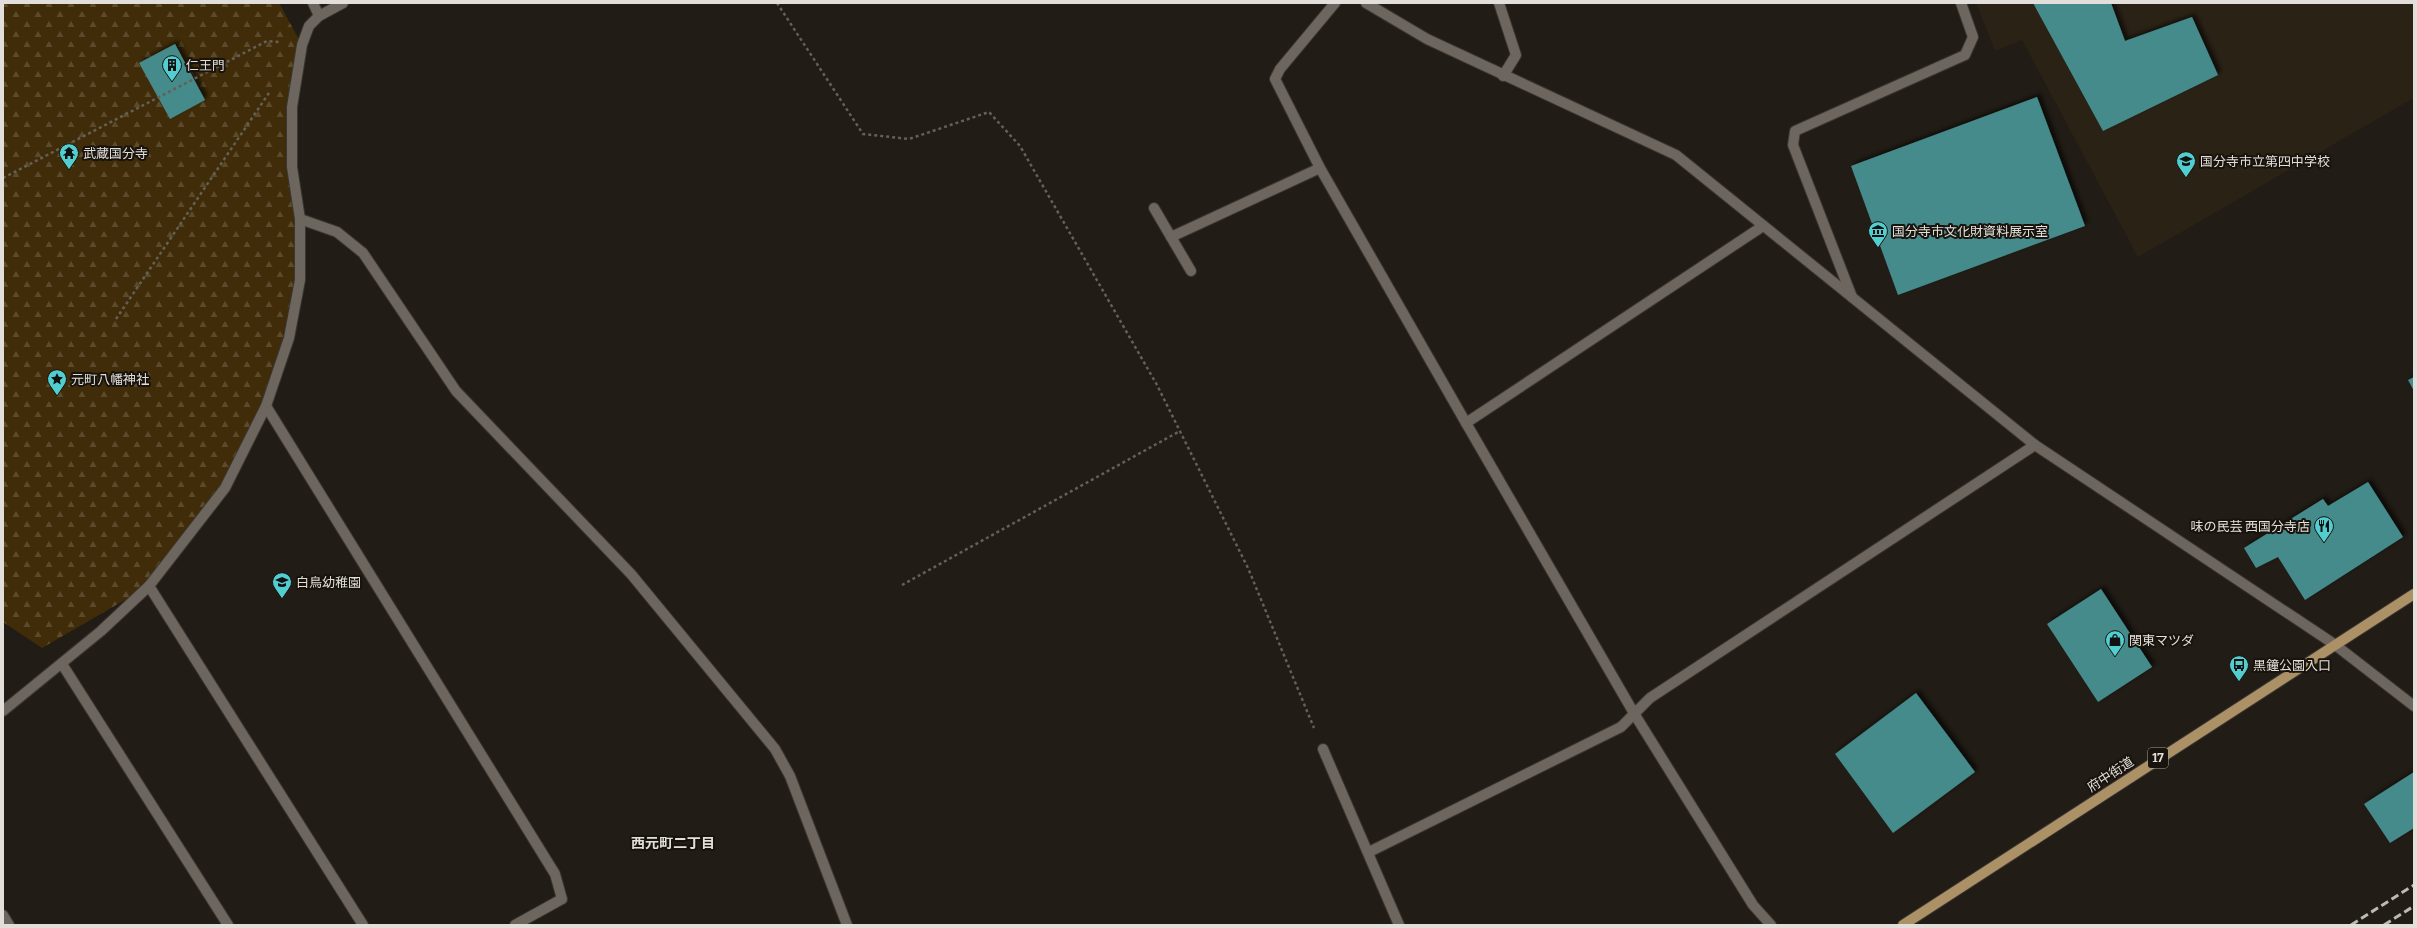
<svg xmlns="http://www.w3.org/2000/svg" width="2417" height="928" font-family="Bitter,'Noto Sans JP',serif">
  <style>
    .built { fill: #2b2216 }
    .forest { fill: url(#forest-firs) }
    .building { fill: #458b8c; filter: url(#shadow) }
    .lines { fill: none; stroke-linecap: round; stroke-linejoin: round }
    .lane-casing { stroke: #3a3632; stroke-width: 12 }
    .street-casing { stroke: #3a3632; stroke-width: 12 }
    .primary-casing { stroke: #3a3632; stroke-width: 12 }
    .path { stroke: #646059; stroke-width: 2.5; stroke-dasharray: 3 3; stroke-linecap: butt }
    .lane { stroke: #6c665e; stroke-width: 10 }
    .street { stroke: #6c665e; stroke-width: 10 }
    .primary { stroke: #ad9166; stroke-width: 10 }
    .rail { stroke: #bdbab4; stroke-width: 3; stroke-dasharray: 8 4; stroke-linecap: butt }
    .labels { text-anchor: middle; stroke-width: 4; stroke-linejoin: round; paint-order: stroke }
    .shield { fill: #18130c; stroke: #a5a29c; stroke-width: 1 }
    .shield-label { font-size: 12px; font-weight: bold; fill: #e2dfda }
    .poi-label { font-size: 13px; fill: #e2dfda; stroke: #18130c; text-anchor: start }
    .street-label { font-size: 13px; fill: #e2dfda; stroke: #18130c }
    .neighbourhood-label { font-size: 14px; font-weight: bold; fill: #e2dfda; stroke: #18130c }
  </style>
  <defs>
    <pattern id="forest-firs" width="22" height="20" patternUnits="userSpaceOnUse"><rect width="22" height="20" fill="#402c08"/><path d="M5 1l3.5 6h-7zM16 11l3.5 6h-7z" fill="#5b4a2b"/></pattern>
    <filter id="shadow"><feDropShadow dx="3.5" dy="-3.5" stdDeviation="2" flood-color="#0009"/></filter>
  </defs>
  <rect width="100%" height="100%" fill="#211c15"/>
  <polygon class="built" points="1976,3 2414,3 2414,98 2138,257 2022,40 1995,51"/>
  <polygon class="forest" points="3,3 279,3 302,45 292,107 300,280 266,406 225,488 149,586 42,648 3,622"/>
  <g class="building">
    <polygon points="2033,3 2111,3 2125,41 2192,17 2218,75 2103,131"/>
    <polygon points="175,44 205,100 170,119 139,63"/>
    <polygon points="2037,97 2085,226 1898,295 1851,166"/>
    <polygon points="2414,377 2414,391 2408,380"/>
    <polygon points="2368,482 2403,537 2305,600 2278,557 2256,568 2244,548 2323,499 2328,506"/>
    <polygon points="2101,589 2152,667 2098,702 2047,624"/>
    <polygon points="1916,693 1975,772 1893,833 1835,754"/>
    <polygon points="2414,772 2414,828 2390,843 2364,804"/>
  </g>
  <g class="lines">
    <g class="lane-casing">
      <g id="lane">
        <polyline points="313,3 319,16"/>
        <polyline points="1499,3 1516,55 1503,76"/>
        <polyline points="1154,208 1171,237 1320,168"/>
        <polyline points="1171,237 1191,271"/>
        <polyline points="266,406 555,874 562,899 515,925"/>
        <polyline points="1466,423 1763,226"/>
        <polyline points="62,664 228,925"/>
        <polyline points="1323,749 1399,925"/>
        <polyline points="3,915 9,925"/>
      </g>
    </g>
    <g class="street-casing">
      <g id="street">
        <polyline points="1335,3 1280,69 1275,79 1320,168 1466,423 1635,715 1753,905 1771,925"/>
        <polyline points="1366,3 1427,39 1676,155 2035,445 2334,644 2414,706"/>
        <polyline points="300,219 337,232 363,253 456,391 631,574 775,749 790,776 847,925"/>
        <polyline points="1852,297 1793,145 1795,131 1965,55 1973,37 1961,3"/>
        <polyline points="149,586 363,925"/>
        <polyline points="3,711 101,631 149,586 225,488 266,406 289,338 300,280 300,219 292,167 292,107 302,45 309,26 319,16 343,3"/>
        <polyline points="1369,852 1621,727 1650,698 2035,445"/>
      </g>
    </g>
    <g class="primary-casing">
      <polyline id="primary" points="1903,925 2414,594"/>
    </g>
    <g class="path">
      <polyline points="777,3 863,134 909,139 989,112 1020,146 1157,385 1248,568 1314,728"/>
      <polyline points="3,178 267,41 279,42"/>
      <polyline points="116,319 269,93"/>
      <polyline points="902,585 1180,431"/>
    </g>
    <use href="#lane" class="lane"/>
    <use href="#street" class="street"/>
    <use href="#primary" class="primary"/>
    <g class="rail">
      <polyline points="2351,925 2414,885"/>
      <polyline points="2384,925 2414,906"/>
    </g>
  </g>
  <defs>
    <g id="building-pin" transform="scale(1)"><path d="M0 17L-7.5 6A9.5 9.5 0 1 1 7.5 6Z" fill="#52cdd0" stroke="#18130c"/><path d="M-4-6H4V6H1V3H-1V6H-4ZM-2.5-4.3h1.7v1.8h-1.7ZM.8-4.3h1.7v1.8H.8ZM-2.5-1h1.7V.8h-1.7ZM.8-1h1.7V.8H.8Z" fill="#111"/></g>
    <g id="temple-pin" transform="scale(1)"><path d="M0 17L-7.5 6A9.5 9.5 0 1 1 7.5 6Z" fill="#52cdd0" stroke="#18130c"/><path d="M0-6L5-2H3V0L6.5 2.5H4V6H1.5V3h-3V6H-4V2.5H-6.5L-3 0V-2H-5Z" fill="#111"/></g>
    <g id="school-pin" transform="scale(1)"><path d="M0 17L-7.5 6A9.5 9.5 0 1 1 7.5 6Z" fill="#52cdd0" stroke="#18130c"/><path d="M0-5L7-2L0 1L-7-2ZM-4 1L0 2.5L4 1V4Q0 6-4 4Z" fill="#111"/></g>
    <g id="museum-pin" transform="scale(1)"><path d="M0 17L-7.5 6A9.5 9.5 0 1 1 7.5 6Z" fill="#52cdd0" stroke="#18130c"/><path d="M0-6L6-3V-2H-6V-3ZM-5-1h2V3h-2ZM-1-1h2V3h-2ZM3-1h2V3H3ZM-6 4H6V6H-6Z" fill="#111"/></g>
    <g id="sight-pin" transform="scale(1)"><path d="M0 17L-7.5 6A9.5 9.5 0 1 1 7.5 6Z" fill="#52cdd0" stroke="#18130c"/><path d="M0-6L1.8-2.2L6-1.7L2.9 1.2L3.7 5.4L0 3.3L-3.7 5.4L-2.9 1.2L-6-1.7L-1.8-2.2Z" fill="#111"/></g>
    <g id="restaurant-pin" transform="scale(1)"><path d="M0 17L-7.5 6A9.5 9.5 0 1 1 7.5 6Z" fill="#52cdd0" stroke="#18130c"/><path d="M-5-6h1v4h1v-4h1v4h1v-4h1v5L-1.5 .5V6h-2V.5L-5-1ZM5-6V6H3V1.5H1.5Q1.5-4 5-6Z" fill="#111"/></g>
    <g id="shop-pin" transform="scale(1)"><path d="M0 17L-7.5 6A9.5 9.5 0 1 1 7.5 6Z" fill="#52cdd0" stroke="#18130c"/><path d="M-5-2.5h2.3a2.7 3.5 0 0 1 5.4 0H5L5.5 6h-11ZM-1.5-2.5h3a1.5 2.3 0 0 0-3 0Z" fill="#111"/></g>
    <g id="bus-pin" transform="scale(1)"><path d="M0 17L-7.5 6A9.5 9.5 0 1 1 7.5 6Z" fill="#52cdd0" stroke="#18130c"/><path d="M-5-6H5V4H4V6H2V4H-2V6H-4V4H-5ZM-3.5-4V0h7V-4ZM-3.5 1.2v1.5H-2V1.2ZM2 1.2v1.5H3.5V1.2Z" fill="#111"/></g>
  </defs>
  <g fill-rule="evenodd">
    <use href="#building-pin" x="172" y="65"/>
    <use href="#temple-pin" x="69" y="153"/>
    <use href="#school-pin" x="2186" y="161"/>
    <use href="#museum-pin" x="1878" y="231"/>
    <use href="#sight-pin" x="57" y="379"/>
    <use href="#restaurant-pin" x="2324" y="526"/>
    <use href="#school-pin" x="282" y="582"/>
    <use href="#shop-pin" x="2115" y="640"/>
    <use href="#bus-pin" x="2239" y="665"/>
  </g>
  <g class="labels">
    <rect class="shield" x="2148" y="748" width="20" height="20" rx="3"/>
    <g class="shield-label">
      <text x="2158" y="762">17</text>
    </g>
    <g class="poi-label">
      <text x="186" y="70">仁王門</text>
      <text x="83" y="158">武蔵国分寺</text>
      <text x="2200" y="166">国分寺市立第四中学校</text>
      <text x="1892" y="236">国分寺市文化財資料展示室</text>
      <text x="71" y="384">元町八幡神社</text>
      <text x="2310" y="531" text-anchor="end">味の民芸 西国分寺店</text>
      <text x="296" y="587">白鳥幼稚園</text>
      <text x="2129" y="645">関東マツダ</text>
      <text x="2253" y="670">黒鐘公園入口</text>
    </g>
    <g class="street-label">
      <text transform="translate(2110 774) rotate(-33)" y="5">府中街道</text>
    </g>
    <g class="neighbourhood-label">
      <text x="673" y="848">西元町二丁目</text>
    </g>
  </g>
  <rect width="2417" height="928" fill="none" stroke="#e2dfda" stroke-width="8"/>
</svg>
